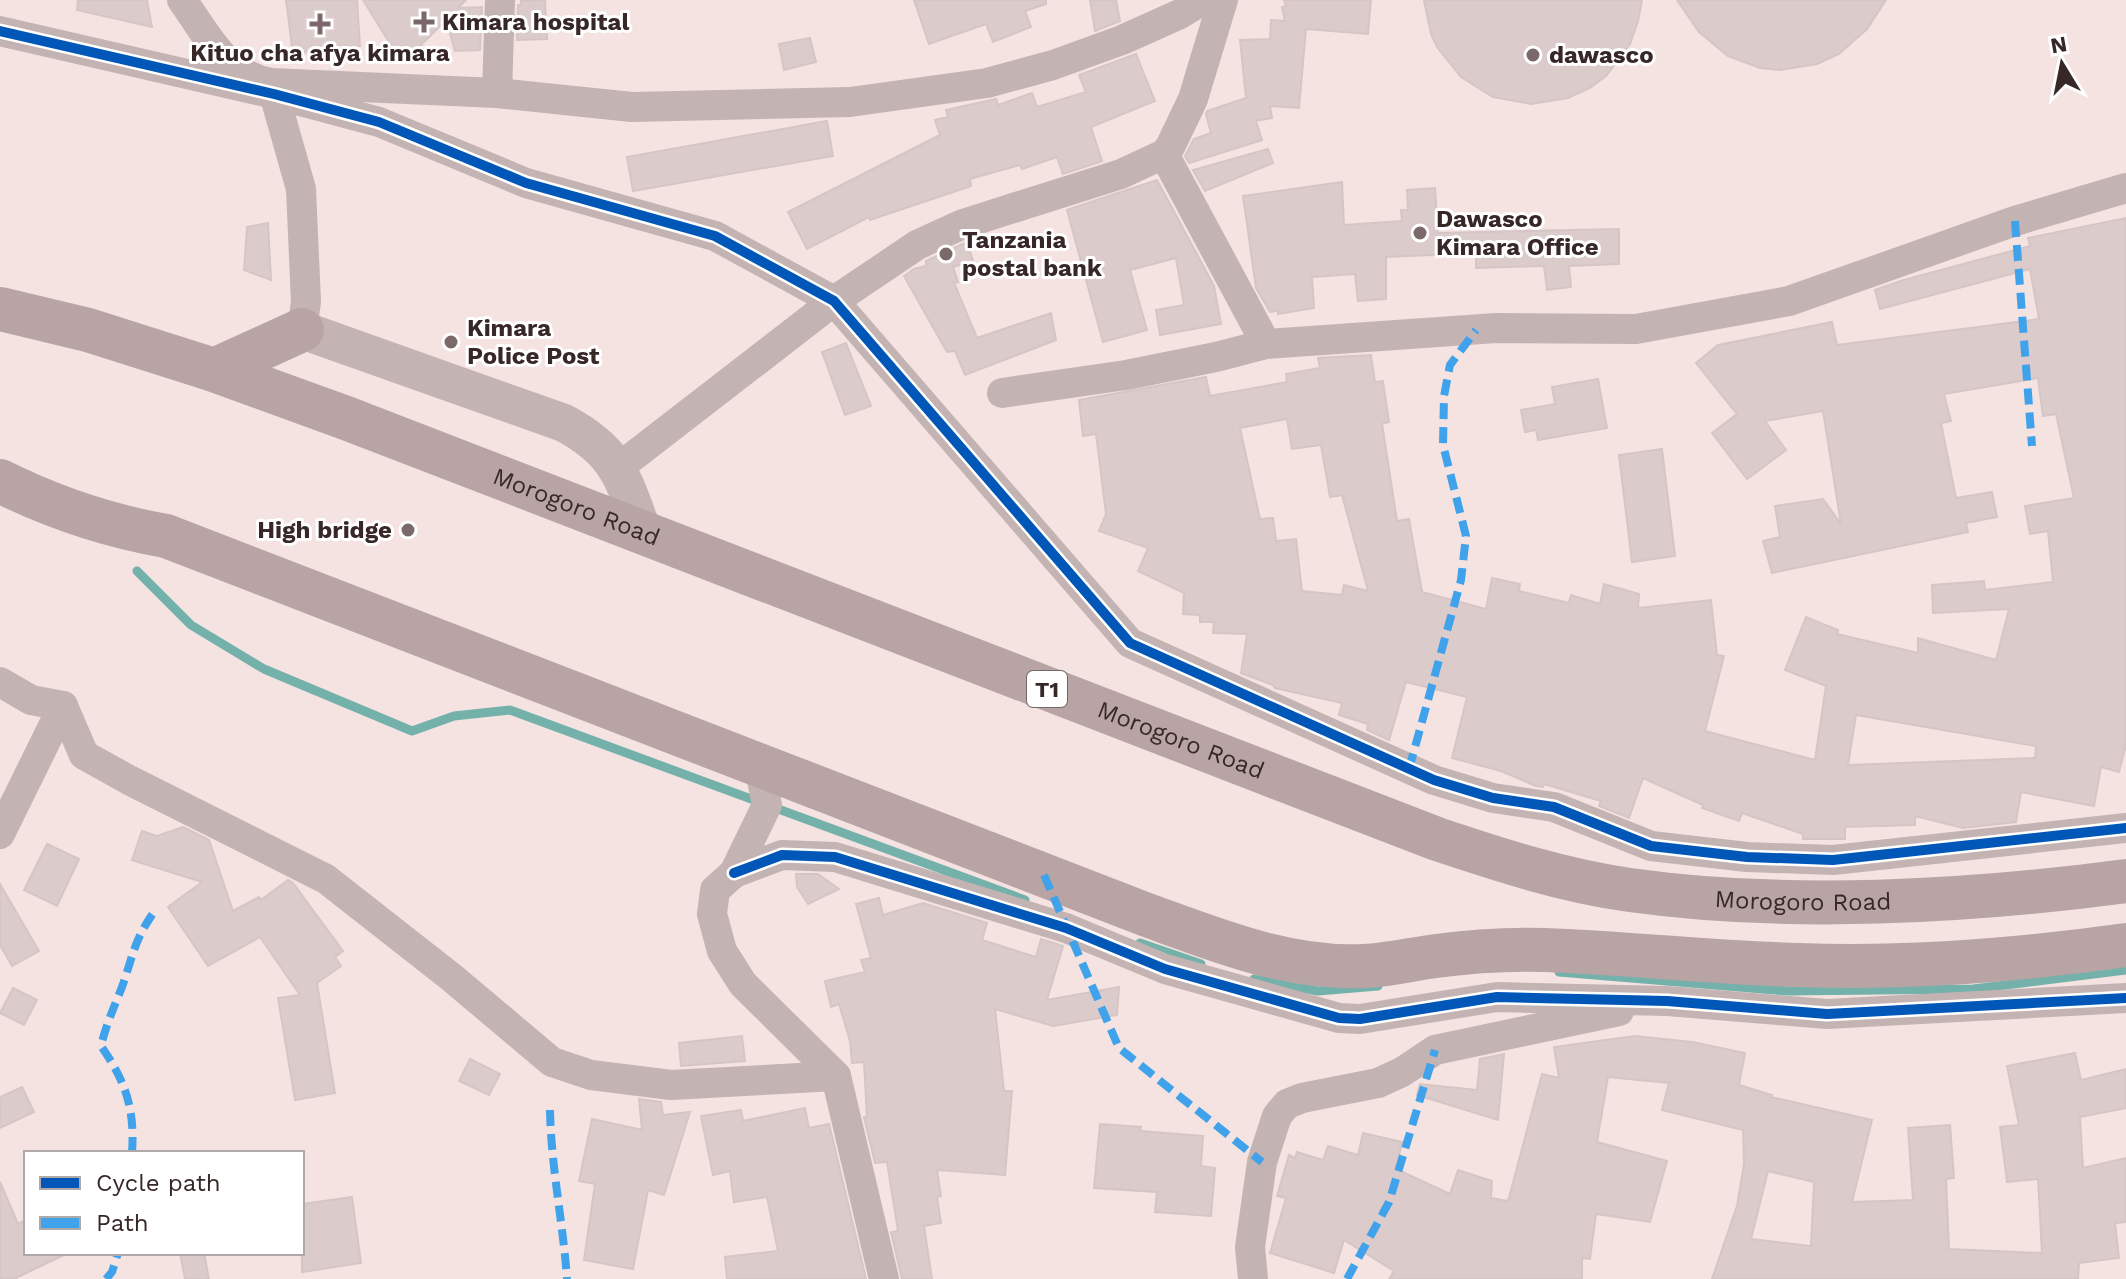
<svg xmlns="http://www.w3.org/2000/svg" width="2126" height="1279" font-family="'Work Sans',sans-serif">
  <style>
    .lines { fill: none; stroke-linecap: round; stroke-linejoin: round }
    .stream { stroke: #74b1ab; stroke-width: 9 }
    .building { fill: #dbcbcb; stroke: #d5c5c4; stroke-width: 2; fill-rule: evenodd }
    .minor { stroke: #c3b3b2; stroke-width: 30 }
    .tertiary { stroke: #c3b3b2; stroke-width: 38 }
    .trunk { stroke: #b8a4a4; stroke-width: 44 }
    .quiet { stroke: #3fa2eb; stroke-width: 8; stroke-dasharray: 16 8; stroke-linecap: butt }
    .cycleway-casing { stroke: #fff; stroke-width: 15 }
    .cycleway { stroke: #0057b8; stroke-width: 10 }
    .poi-dot { fill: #7a6968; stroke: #fff; stroke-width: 3 }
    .labels { text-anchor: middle; stroke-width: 6; stroke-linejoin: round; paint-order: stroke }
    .shield { fill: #fff; stroke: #736868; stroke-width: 2 }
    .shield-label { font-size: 22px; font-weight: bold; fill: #372727 }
    .poi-label { font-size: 24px; font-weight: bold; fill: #372727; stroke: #fff; text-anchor: start }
    .street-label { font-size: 24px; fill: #372727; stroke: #fff }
  </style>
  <rect width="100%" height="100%" fill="#f5e3e2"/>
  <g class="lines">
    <g class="stream">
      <polyline points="137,571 191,625 264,669 412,731 454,716 510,710 1025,900"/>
      <polyline points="1140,943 1201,964"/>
      <polyline points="1559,972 1787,991 1973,989 2126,970"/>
      <polyline points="1254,979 1318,991 1378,986"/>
    </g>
  </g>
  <g class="building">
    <polygon points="78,0 147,0 152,27 77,10"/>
    <polygon points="286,0 357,0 360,46 293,54"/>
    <polygon points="363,0 466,0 458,8 482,7 480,50 455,51 446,20 418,48 396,53"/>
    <polygon points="545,0 547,39 517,40 518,5 521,5 521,1"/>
    <polygon points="914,0 1046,0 1046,4 1025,11 1031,27 993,42 986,24 929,44"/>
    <polygon points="1090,0 1116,0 1120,21 1095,31"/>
    <polygon points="1284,0 1371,0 1368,34 1306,29 1299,108 1270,106 1272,118 1256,121 1262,140 1189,163 1185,156 1194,139 1211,133 1206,114 1207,111 1246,98 1240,40 1270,39 1271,20 1285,21 1282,7 1286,6"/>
    <polygon points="1424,0 1642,0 1638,21 1630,44 1606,76 1590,88 1568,98 1531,104 1493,97 1461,77 1437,47 1431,34"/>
    <polygon points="1677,0 1886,0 1867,29 1839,54 1817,64 1780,70 1760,68 1728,56 1699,32"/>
    <polygon points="810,38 816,62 784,70 779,44"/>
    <polygon points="1136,54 1155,101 1091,127 1102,161 1063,174 1057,157 1022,169 1020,165 970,179 971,186 870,220 869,217 807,249 788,212 940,135 935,120 948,117 946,110 996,99 998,105 1032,93 1037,107 1086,92 1079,75"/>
    <polygon points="827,121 833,156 633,191 627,157"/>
    <polygon points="1268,149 1273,163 1205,191 1193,170"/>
    <polygon points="1157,180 1214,286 1221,324 1160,335 1156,310 1184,305 1176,258 1130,270 1147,330 1103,342 1067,210"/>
    <polygon points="1342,182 1344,225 1402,221 1401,210 1408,210 1407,190 1435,188 1438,233 1619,229 1619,264 1569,266 1571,287 1547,290 1544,266 1476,268 1476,253 1386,257 1386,299 1358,301 1355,274 1312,277 1314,308 1278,314 1278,311 1270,312 1256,288 1243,196"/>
    <path d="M 2126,218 L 2126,745 L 2119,772 L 2101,767 L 2094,806 L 2021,792 L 2016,822 L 1963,828 L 1915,816 L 1915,825 L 1845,827 L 1845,839 L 1803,839 L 1803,834 L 1742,813 L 1739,821 L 1702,808 L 1703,805 L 1643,778 L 1629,818 L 1599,806 L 1601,801 L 1544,784 L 1543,787 L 1536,786 L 1501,771 L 1452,758 L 1467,697 L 1406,682 L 1389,740 L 1367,730 L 1368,724 L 1339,715 L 1342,703 L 1275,688 L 1273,685 L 1241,673 L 1247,634 L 1213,633 L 1214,622 L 1200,622 L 1200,615 L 1183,614 L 1184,593 L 1138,571 L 1148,548 L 1099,531 L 1106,514 L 1096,434 L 1083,436 L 1079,400 L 1206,377 L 1210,396 L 1287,382 L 1286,374 L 1320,368 L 1318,358 L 1371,355 L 1375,382 L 1383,381 L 1389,422 L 1382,424 L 1397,521 L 1409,519 L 1422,592 L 1486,609 L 1492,578 L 1520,584 L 1519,591 L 1569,603 L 1571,595 L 1600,604 L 1604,584 L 1639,594 L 1638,608 L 1711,600 L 1717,655 L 1724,656 L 1705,731 L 1815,760 L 1826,686 L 1785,670 L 1806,617 L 1838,630 L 1837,634 L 1918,653 L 1918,638 L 1996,660 L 2009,609 L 1933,613 L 1932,585 L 1984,581 L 1985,590 L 2053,582 L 2048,531 L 2030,534 L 2025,506 L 2074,498 L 2056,414 L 2043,416 L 2038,378 L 1944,394 L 1951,421 L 1941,423 L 1956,498 L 1992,492 L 1997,517 L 1966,523 L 1968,532 L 1772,573 L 1763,541 L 1780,537 L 1775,506 L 1823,499 L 1841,524 L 1823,411 L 1765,421 L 1786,450 L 1747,479 L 1712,433 L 1737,414 L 1696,363 L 1718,345 L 1832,322 L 1837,345 L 2039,319 L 2030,269 L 1880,309 L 1875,290 L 1904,280 L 2030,246 L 2028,238 ZM 1287,419 L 1292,449 L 1321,445 L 1330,497 L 1342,495 L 1368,591 L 1344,585 L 1342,595 L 1302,591 L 1296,539 L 1276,541 L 1273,518 L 1260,519 L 1240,428 ZM 1856,715 L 2036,746 L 2035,758 L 1848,765 Z"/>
    <polygon points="268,223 271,280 244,270 247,227"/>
    <polygon points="967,242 973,261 953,267 958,282 954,283 977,338 1051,313 1056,340 965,375 955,351 947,352 904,276 914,269 926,266 926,261"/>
    <polygon points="846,343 871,406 845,415 822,352"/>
    <polygon points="1598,379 1607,428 1538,440 1536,430 1525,432 1521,410 1555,404 1552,387"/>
    <polygon points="1662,449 1675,556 1632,562 1619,455"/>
    <polygon points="183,827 209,840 233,911 259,897 261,900 288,880 293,883 343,951 335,957 341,966 317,983 335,1093 295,1100 278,998 300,995 260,937 208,966 168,907 202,882 132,860 142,831 157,836"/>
    <polygon points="47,844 79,859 57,906 24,890"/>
    <polygon points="796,874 818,874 839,889 808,904 797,887"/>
    <polygon points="0,884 39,951 12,966 0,945"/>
    <polygon points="879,898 883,915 923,903 987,923 982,940 1036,957 1041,939 1063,946 1047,1000 1119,987 1117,1015 1053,1026 995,1009 1004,1091 1012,1091 1005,1175 937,1170 941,1196 937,1197 941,1223 924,1226 932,1279 902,1279 891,1232 898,1231 887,1162 875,1163 864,1117 867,1117 864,1062 852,1063 850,1041 839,1004 831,1007 825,981 865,972 861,960 871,958 856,904"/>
    <polygon points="13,988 37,1000 24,1025 0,1013"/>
    <polygon points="742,1036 745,1061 681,1066 679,1043"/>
    <path d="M 1635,1036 L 1692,1042 L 1745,1053 L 1739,1085 L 1772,1095 L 1771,1097 L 1872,1120 L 1852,1202 L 1913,1200 L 1908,1128 L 1950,1125 L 1954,1178 L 1946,1179 L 1949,1249 L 2042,1253 L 2038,1179 L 2007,1182 L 2000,1127 L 2019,1125 L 2007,1066 L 2075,1053 L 2081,1080 L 2126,1069 L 2126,1108 L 2080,1117 L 2083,1168 L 2126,1158 L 2126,1222 L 2115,1223 L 2119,1258 L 2079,1263 L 2078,1279 L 1712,1279 L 1737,1206 L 1744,1164 L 1743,1130 L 1662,1110 L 1669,1083 L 1608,1077 L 1597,1142 L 1667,1161 L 1650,1222 L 1596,1214 L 1590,1259 L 1582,1258 L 1582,1279 L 1389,1279 L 1394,1271 L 1344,1240 L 1334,1273 L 1270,1253 L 1286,1198 L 1277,1196 L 1289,1155 L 1295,1158 L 1297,1152 L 1323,1160 L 1328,1146 L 1358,1155 L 1363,1133 L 1402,1142 L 1396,1169 L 1450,1194 L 1458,1170 L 1492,1181 L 1491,1198 L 1508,1201 L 1542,1074 L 1559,1078 L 1554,1047 ZM 1768,1171 L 1814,1182 L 1811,1246 L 1751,1239 Z"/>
    <polygon points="1504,1054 1498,1120 1417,1095 1420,1084 1477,1090 1480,1059"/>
    <polygon points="470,1059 500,1074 489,1095 459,1081"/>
    <polygon points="22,1087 34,1112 0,1128 0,1097"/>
    <polygon points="639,1099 661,1102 663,1115 690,1112 664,1195 648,1190 633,1269 584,1260 595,1184 579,1181 592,1119 642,1130"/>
    <polygon points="805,1108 809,1128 829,1124 866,1279 727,1279 725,1257 778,1251 767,1197 734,1202 730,1171 713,1175 701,1116 741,1110 743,1121"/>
    <polygon points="1100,1124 1141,1127 1140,1131 1203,1136 1201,1166 1215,1168 1211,1216 1155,1212 1157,1192 1094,1188"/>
    <polygon points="0,1182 18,1224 26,1220 26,1253 68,1253 14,1279 0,1279"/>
    <polygon points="352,1197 361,1263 302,1272 302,1204"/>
    <polygon points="180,1253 204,1253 209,1279 185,1279"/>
  </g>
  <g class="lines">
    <g class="minor">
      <path d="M 182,0 C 208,36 224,74 271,83 L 497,93 L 632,107 L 850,102 L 987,83 L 1053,65 L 1122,40 L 1180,14 L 1203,0"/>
      <polyline points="0,31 274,94 379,122 526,183 715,236 834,301 1130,643 1434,780 1493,798 1554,807 1651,846 1747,857 1833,860 2126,828"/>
      <polyline points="271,83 301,189 306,302 302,330"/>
      <polyline points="497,93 500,0"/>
      <polyline points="1164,154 1266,344"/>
      <polyline points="1002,393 1126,375 1216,357 1266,344 1496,328 1636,329 1789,301 2015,221 2126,188"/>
      <polyline points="618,468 834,301 917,245 963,224 1121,174 1164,154 1170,147 1193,99 1223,0"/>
      <polyline points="0,682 31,700 63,706"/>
      <polyline points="63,706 84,755 129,780 326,879 451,977 552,1062 591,1075 671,1085 836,1076"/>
      <polyline points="759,765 767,805 734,873 715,890 712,914 722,951 743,984 836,1076 884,1279"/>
      <polyline points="0,834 63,706"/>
      <polyline points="734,873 782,855 835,857 1066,928 1165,969 1339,1018 1360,1019 1497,997 1667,1001 1827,1014 2126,998"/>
      <polyline points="1253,1279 1250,1247 1262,1162 1277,1116 1287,1104 1302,1098 1378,1083 1402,1072 1435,1050 1619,1011"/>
    </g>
    <path class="tertiary" d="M 302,330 L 564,423 C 618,452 623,478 643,532"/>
    <g class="trunk">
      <path id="s1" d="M 0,309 L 88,330 L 214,370 L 346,418 L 1437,839 C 1500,860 1564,881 1630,890 C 1787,912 1969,902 2126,881"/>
      <polyline points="214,370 302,330"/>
      <path d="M 0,481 C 52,507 109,526 166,536 L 1147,915 C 1216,940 1289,970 1364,966 C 1388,965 1412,959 1436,956 C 1472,951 1508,949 1545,950 C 1630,953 1714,963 1799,965 C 1907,969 2019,960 2126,945"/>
    </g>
    <g class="quiet">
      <polyline points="2015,221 2032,446"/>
      <polyline points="1409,769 1461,580 1466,536 1443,445 1444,396 1450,365 1476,330"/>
      <polyline points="1044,875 1119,1048 1262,1162"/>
      <path d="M 550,1110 C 551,1167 563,1222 567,1279"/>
      <path d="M 132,1153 C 135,1109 126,1082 101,1046 C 106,1025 114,1007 122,987 C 133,956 134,940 154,912"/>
      <polyline points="106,1279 112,1272 118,1253"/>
      <polyline points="1347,1279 1389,1202 1435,1050"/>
    </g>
    <g class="cycleway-casing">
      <g id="cycleway">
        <polyline points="0,31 274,94 379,122 526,183 715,236 834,301 1130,643 1434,780 1493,798 1554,807 1651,846 1747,857 1833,860 2126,828"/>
        <polyline points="734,873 782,855 835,857 1066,928 1165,969 1339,1018 1360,1019 1497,997 1667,1001 1827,1014 2126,998"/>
      </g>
    </g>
    <use href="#cycleway" class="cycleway"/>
  </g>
  <g class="poi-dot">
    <path d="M420 10h8v8h8v8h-8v8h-8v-8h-8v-8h8z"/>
    <path d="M316 12h8v8h8v8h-8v8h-8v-8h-8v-8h8z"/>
    <circle cx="1533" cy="55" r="8"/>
    <circle cx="1420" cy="233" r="8"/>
    <circle cx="946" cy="254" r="8"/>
    <circle cx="451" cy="342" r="8"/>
    <circle cx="408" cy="530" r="8"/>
  </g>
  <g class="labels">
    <rect class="shield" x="1027" y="671" width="40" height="36" rx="6"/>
    <g class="shield-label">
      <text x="1047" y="697">T1</text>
    </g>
    <g class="poi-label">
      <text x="442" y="30">Kimara hospital</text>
      <text x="320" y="61" text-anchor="middle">Kituo cha afya kimara</text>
      <text x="1549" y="63">dawasco</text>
      <text x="1436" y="227">Dawasco<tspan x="1436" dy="28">Kimara Office</tspan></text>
      <text x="962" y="248">Tanzania<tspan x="962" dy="28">postal bank</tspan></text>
      <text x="467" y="336">Kimara<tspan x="467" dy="28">Police Post</tspan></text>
      <text x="392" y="538" text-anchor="end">High bridge</text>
    </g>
    <g class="street-label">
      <text dy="8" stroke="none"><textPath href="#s1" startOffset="610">Morogoro Road</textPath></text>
      <text dy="8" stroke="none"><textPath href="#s1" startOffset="1258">Morogoro Road</textPath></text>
      <text dy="8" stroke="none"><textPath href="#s1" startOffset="1906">Morogoro Road</textPath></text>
    </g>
  </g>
  <rect x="24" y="1151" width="280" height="104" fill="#ffffff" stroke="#afa9a9" stroke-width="2"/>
  <rect x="40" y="1177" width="40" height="12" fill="#0057b8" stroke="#afa9a9" stroke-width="2"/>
  <text x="96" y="1191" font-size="24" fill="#372727">Cycle path</text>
  <rect x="40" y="1217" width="40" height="12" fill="#3fa2eb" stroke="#afa9a9" stroke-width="2"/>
  <text x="96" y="1231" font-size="24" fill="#372727">Path</text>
  <g transform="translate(2062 64) rotate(350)" stroke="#ffffff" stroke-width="6" paint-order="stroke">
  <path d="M0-6L14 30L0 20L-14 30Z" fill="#372727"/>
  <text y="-12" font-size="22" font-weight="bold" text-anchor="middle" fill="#372727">N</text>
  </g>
</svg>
